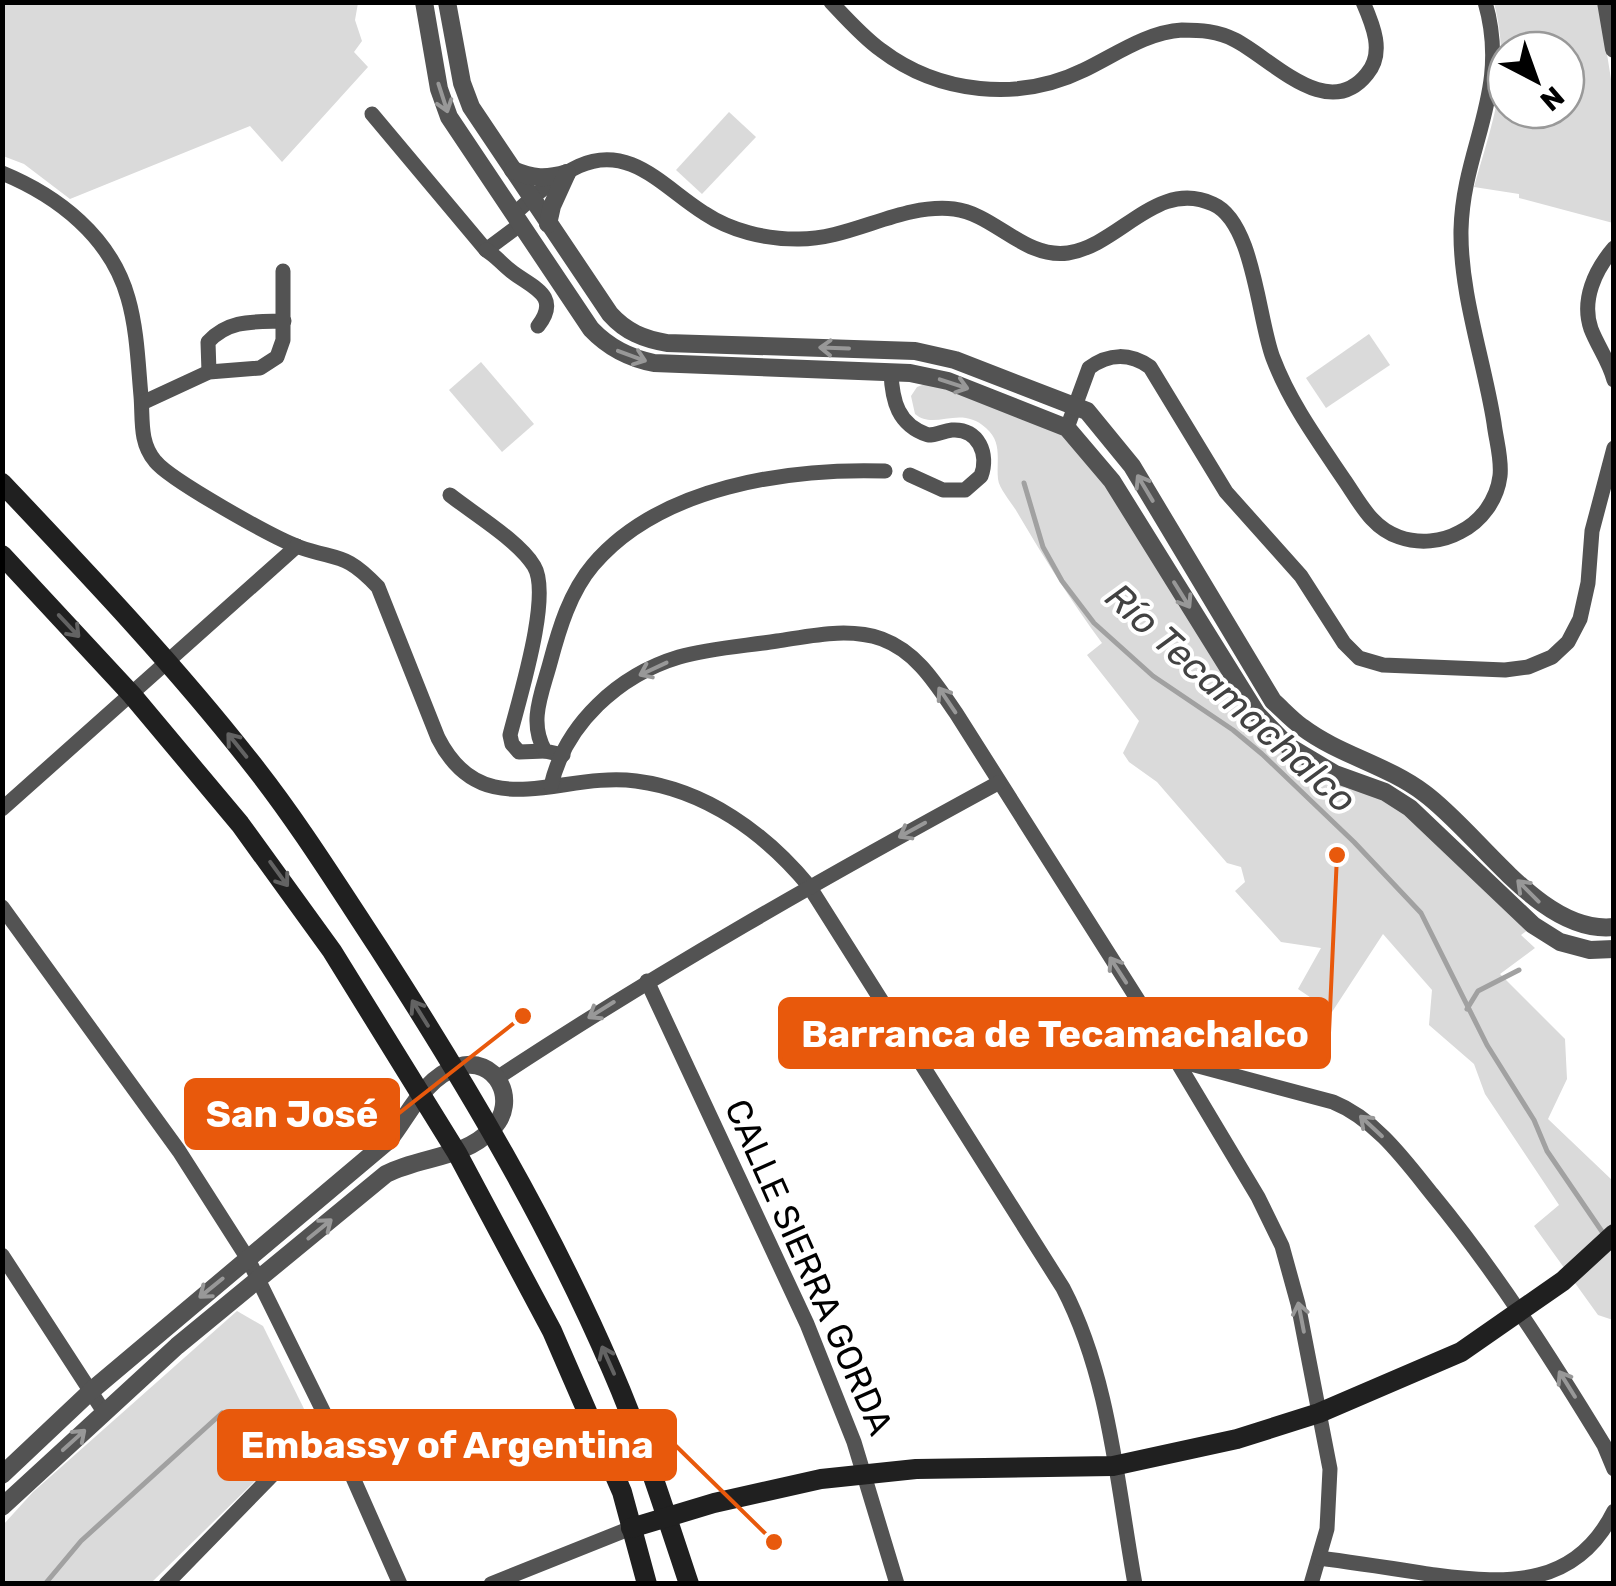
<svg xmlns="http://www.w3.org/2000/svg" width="1616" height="1586" font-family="Rubik,sans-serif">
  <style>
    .green { fill: #dadada; fill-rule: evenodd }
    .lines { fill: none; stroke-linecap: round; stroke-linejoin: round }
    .stream { stroke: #a1a1a1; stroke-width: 5 }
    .minor { stroke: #535353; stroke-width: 15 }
    .tertiary { stroke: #535353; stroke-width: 18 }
    .secondary { stroke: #202020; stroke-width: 20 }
    .oneway { stroke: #989898 }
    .oneway2 { stroke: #636363 }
    .labels { text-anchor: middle; stroke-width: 8; stroke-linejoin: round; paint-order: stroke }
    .street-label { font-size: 35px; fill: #000; stroke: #fff }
    .water-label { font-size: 38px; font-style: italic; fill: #424242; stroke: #fff }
    .leader { fill: none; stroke: #e8590c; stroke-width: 4 }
    .callout-dot { fill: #e8590c; stroke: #fff; stroke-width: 4 }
    .callout { fill: #e8590c; stroke: #e8590c; stroke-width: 4 }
    .callout-label { font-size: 38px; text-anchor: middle; font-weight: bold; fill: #fff }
  </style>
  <rect width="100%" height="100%" fill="#fff"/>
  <g class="green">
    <polygon points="2,3 358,3 355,20 362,41 354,52 368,67 282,162 250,126 70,199 24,164 3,156"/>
    <path d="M 1494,3 L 1599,3 L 1613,92 L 1613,223 L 1519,198 L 1519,194 L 1474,187 C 1493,120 1512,73 1494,3 ZM 1506,50 L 1566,50 L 1566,110 L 1506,110 Z"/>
    <polygon points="729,112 756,137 702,194 676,170"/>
    <polygon points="1369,334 1390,365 1326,408 1306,378"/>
    <polygon points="481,362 534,424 502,452 449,390"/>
    <path d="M 930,382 L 1065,431 L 1107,484 L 1252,718 L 1407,813 L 1529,929 L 1521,935 L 1535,948 L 1500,974 L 1565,1039 L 1567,1079 L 1548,1119 L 1613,1181 L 1613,1320 L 1598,1315 L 1534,1226 L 1559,1205 L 1485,1094 L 1474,1064 L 1429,1025 L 1432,990 L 1383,934 L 1332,1012 L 1298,989 L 1321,948 L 1281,942 L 1235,891 L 1245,882 L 1241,867 L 1227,863 L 1157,782 L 1129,762 L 1123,753 L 1139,721 L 1087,655 L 1102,643 C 1071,601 1044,558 1017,512 C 1012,503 999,489 998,479 C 996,460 1003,443 986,428 C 960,404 935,431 915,414 L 911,396 L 917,387 Z"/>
    <polygon points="237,1311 263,1326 312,1425 151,1583 3,1584 3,1525 33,1492"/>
  </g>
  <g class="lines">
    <g class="stream">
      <polyline points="1024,483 1043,547 1062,581 1094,623 1153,676 1233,730 1262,754 1354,842 1421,913 1487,1045 1534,1120 1547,1151 1603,1233"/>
      <polyline points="1467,1009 1478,991 1519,970"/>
      <polyline points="45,1584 81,1541 222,1413"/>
    </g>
    <g class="minor">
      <path d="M 831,2 C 847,19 863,37 881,50 C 939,94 1019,102 1084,70 C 1115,55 1147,32 1182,30 C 1200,30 1218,31 1235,40 C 1272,59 1328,123 1367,74 C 1385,53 1373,25 1363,2"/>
      <polyline points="372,114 486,250 521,224"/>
      <path d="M 2,173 C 58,196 111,237 128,298 C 137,329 138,363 141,396 C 143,419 139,442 155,461 C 170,480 274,538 299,547 C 339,561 345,552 378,587 L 438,738 C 483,827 561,771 636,781 C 706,790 765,833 809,886 L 1063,1288 C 1110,1378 1117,1485 1135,1584"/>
      <path d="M 514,214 C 533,197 555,177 579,166 C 630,143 664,188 704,213 C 731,231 765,239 797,239 C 851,240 900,203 954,209 C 995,214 1024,259 1068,253 C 1120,245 1157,178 1213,204 C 1254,222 1258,319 1273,358 C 1290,403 1318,441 1345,481 C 1360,503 1372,528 1399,537 C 1419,544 1442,542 1460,532 C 1481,522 1497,500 1500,476 C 1502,459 1496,440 1494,423 C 1484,360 1460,294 1461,230 C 1463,146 1511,91 1485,2"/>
      <path d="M 1614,248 C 1595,270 1581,300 1591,329 C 1598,347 1609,361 1614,380"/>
      <path d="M 486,250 C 496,256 502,264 511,271 C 531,287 562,295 538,326"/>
      <path d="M 209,372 L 208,342 C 229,319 255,322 284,321"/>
      <path d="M 891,372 C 892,401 898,425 928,435 C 937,435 943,431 952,430 C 979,428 989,455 981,476 L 965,490 L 943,490 L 910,475"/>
      <polyline points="142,403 209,372 260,368 277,357 283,340 283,271"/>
      <path d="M 1067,428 L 1089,368 C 1109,353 1130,353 1150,367 L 1226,492 L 1301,576 L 1344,643 L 1359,658 L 1383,665 L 1505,670 L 1528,667 L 1552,657 L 1568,642 L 1580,619 L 1588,583 L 1592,531 L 1614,448"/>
      <path d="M 450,495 C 474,514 519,541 534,566 C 552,595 519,699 510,735 L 512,744 L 519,752 L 545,751"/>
      <path d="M 563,755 L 545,751 C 528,722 542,693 550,663 C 559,629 570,592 593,565 C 660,486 788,468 885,471"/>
      <path d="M 551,786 C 565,724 619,675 679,657 C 710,648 745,646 777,641 C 811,636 848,627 882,639 C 917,652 936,684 956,713 L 1176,1060 L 1258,1197 L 1282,1246 L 1298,1304 L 1330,1469 L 1327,1529 L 1311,1584"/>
      <polyline points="2,809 297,546"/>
      <polyline points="2,907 179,1151 248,1259 327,1419 400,1584"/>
      <polyline points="647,981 807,1324 854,1442 897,1584"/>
      <path d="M 1176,1060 L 1333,1102 C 1375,1119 1404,1159 1432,1194 C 1497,1273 1551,1358 1604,1445 L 1614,1469"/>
      <path d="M 497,1078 C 659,971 827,876 998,783"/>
      <polyline points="2,1255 104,1412"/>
      <path d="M 1319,1558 C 1358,1563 1396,1569 1435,1575 C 1511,1585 1577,1586 1614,1511"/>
      <polyline points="166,1584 327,1419"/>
      <polyline points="491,1584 631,1528"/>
    </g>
    <g class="tertiary">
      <path d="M 424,2 L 439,89 L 449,117 L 591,329 C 609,348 629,358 654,363 L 910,373 L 948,381 L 1067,428 L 1112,481 L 1257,714 L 1288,746 L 1335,774 L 1385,792 L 1410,808 L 1533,925 L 1560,942 L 1590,950 L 1614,949"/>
      <path d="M 447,2 L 462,83 L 471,107 L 610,314 C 626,332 644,339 667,343 L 915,351 L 955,360 L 1087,411 L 1132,466 L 1273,701 C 1283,710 1292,720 1302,727 C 1339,755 1387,765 1424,793 C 1480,834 1541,935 1614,927"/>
      <polyline points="1606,2 1614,49"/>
      <path d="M 513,170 C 533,179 547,179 567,173"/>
      <polyline points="548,224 552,206 567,173"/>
      <path d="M 2,1475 L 91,1391 L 389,1140 C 409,1115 424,1078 457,1067 C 496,1054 520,1102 492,1129 C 464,1159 421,1156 386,1174 L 177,1346 L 2,1507"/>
    </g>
    <g class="secondary">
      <path d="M 2,483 C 87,573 172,662 249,760 C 296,819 336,883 378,947 C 465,1082 548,1221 612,1370 C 642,1439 665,1512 689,1584"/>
      <polyline points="2,555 132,695 240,824 332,951 457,1153 552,1331 622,1492 647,1584"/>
      <polyline points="631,1528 714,1503 821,1479 916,1469 1113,1466 1237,1439 1319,1413 1461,1352 1563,1281 1614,1234"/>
    </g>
  </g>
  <defs><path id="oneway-shaft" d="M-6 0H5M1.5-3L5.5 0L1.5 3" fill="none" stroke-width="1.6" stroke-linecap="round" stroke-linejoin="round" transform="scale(2.5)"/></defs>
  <g class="oneway">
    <use href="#oneway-shaft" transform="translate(443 98) rotate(72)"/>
    <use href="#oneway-shaft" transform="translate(834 348) rotate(-178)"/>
    <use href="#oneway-shaft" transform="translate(632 356) rotate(20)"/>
    <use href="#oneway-shaft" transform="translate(954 384) rotate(18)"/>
    <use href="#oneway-shaft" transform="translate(1145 488) rotate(-121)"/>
    <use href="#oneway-shaft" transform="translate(1182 595) rotate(58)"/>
    <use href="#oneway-shaft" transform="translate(653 669) rotate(155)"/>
    <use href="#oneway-shaft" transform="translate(947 700) rotate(-124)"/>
    <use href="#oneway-shaft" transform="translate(912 830) rotate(151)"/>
    <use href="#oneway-shaft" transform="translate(1528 891) rotate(-135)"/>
    <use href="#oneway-shaft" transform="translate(1118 970) rotate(-123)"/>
    <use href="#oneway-shaft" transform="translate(601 1010) rotate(148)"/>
    <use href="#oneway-shaft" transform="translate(1371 1126) rotate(-137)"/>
    <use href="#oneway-shaft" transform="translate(320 1229) rotate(-39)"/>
    <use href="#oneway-shaft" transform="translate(211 1288) rotate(141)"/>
    <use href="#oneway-shaft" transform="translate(1301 1317) rotate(-101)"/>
    <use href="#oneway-shaft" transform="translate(1567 1384) rotate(-122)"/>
    <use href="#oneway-shaft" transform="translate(74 1440) rotate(-42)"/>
  </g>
  <g class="oneway2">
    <use href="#oneway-shaft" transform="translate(69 626) rotate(47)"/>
    <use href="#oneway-shaft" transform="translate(237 745) rotate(-129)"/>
    <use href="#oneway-shaft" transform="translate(279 874) rotate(54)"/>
    <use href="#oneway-shaft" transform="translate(420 1013) rotate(-122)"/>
    <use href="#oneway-shaft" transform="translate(608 1360) rotate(-114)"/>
  </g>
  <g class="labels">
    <g class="street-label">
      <text transform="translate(809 1267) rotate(66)" y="12">CALLE SIERRA GORDA</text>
    </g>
    <g class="water-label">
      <text transform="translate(1231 698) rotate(42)" y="13">Río Tecamachalco</text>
    </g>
  </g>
  <path class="leader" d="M1337 855L1329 1033M523 1016L398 1114M774 1542L675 1445"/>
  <g class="callout-dot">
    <circle cx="1337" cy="855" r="10"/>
    <circle cx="523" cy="1016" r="10"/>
    <circle cx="774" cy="1542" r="10"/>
  </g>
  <g class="callout">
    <rect x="780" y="999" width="549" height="68" rx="10"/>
    <rect x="186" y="1080" width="212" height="68" rx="10"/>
    <rect x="219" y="1411" width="456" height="68" rx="10"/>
  </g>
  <g class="callout-label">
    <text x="1055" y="1047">Barranca de Tecamachalco</text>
    <text x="292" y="1127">San José</text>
    <text x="447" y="1458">Embassy of Argentina</text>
  </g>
  <rect width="1616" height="1586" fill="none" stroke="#000000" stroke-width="10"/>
  <g transform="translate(1536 80) rotate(139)"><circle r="48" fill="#ffffff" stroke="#999999" stroke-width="2.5"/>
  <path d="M0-8L18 38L0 25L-18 38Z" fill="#000000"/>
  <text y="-15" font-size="28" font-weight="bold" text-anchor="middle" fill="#000000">N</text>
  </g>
</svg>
